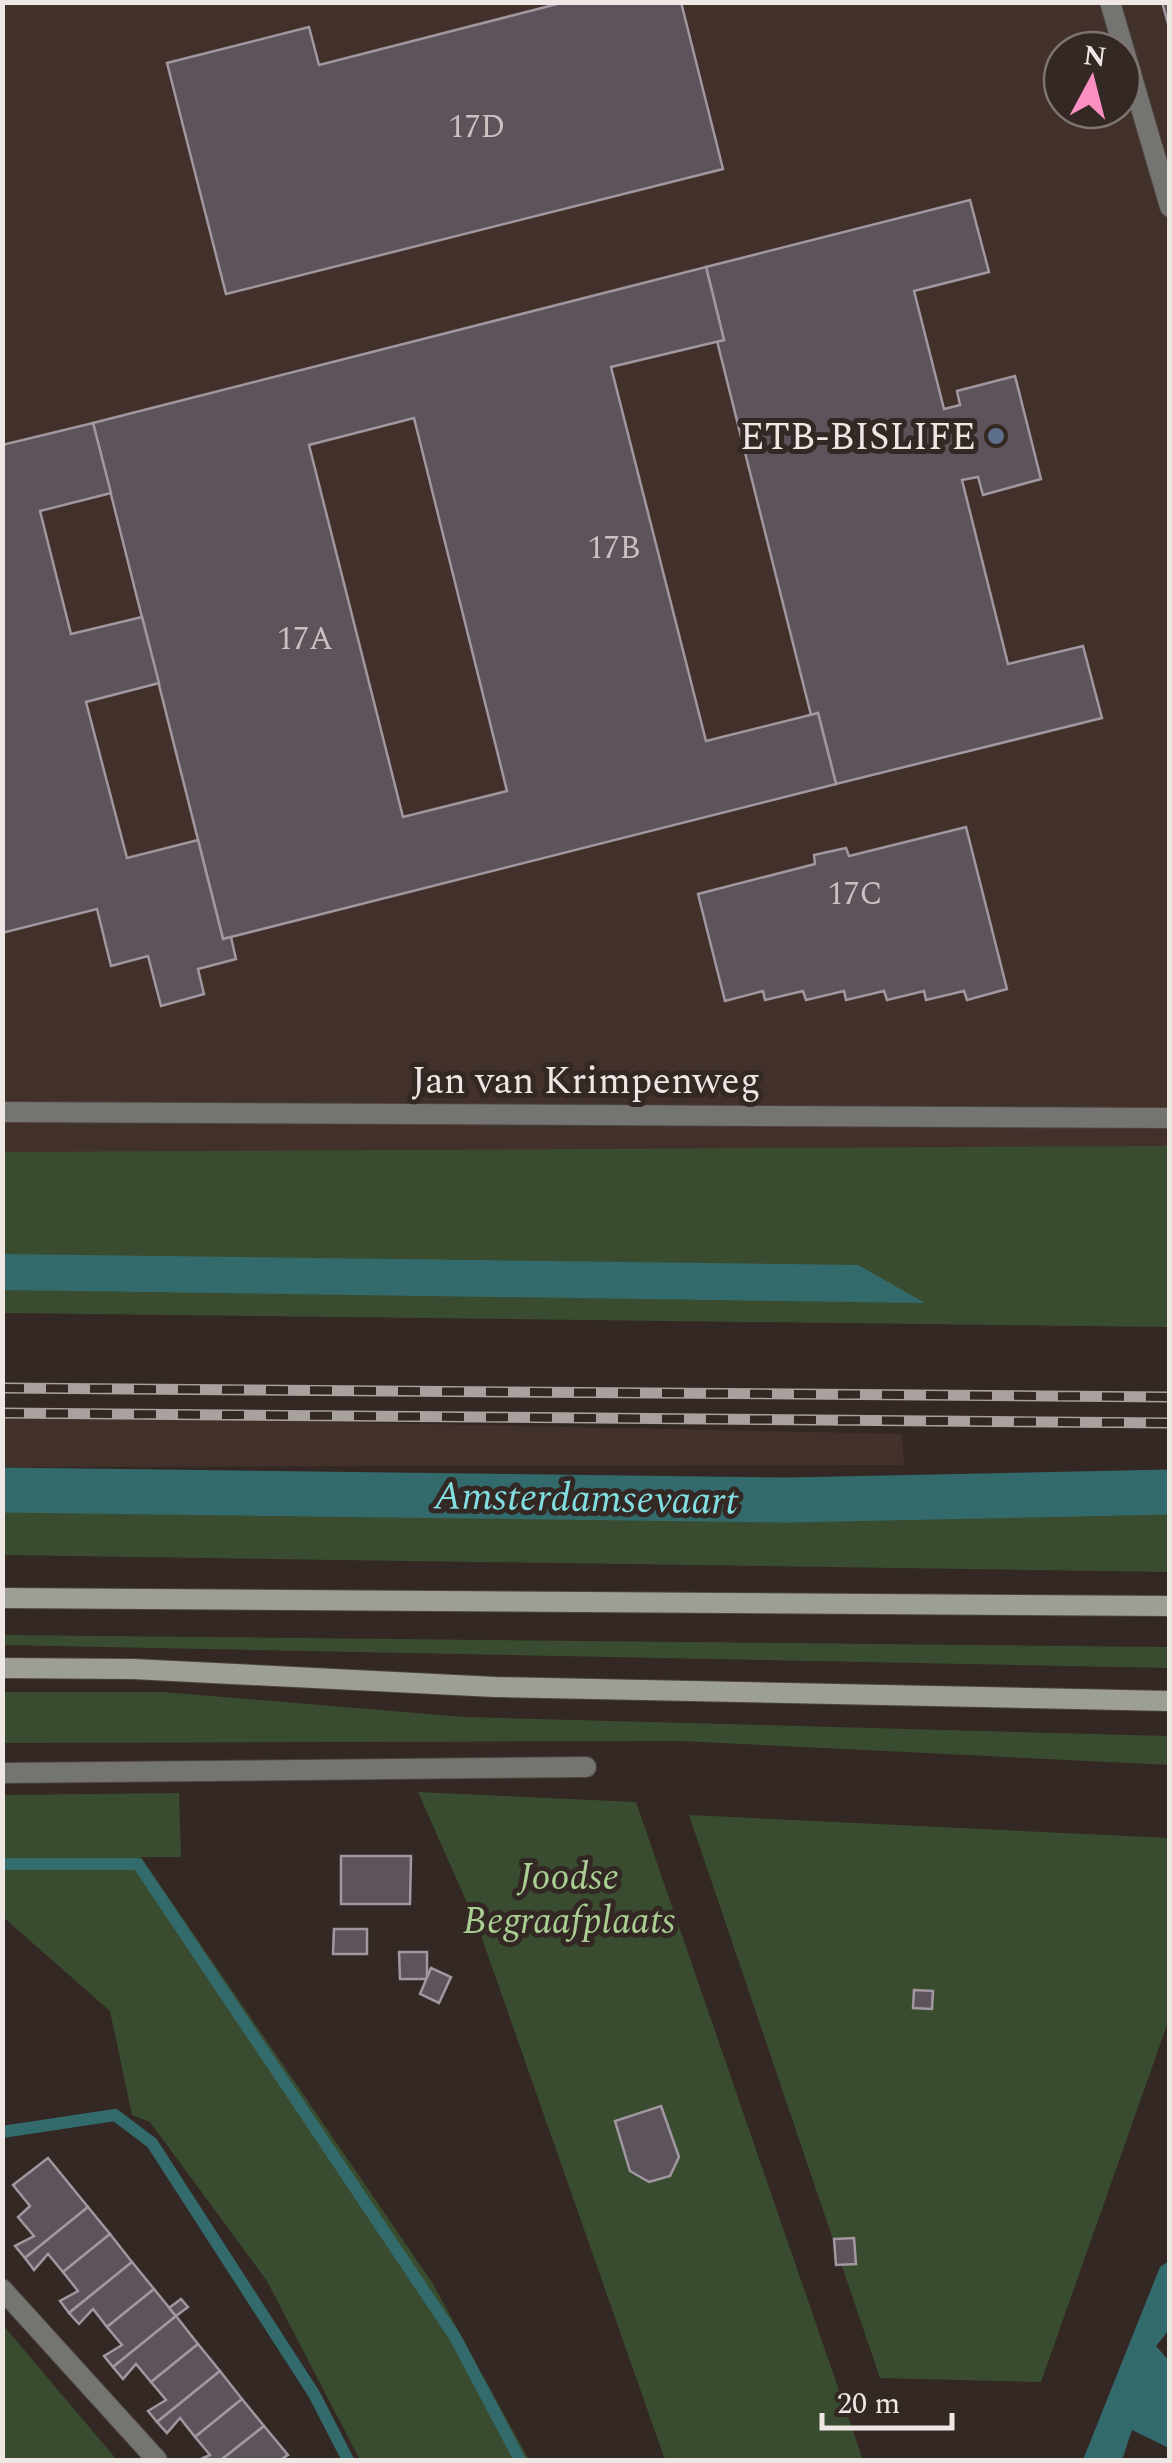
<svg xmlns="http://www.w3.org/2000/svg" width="1172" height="2463" font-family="Spectral,serif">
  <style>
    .built { fill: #42312b; fill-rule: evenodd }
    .green { fill: #3a4c2f }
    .water { fill: #336b6d }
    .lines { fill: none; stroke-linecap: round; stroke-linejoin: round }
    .stream { stroke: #336b6d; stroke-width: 12 }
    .canal { stroke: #336b6d; stroke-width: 45 }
    .building { fill: #5c535b; stroke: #a197a0; stroke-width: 2.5; fill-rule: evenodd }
    .minor-casing { stroke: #4d433f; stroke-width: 22 }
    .secondary-casing { stroke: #4d433f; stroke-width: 22 }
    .minor { stroke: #747570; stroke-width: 20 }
    .secondary { stroke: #9d9f97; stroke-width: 20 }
    .rail-casing { stroke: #a9a19d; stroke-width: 11 }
    .rail { stroke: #332824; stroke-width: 8; stroke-dasharray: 22; stroke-linecap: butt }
    .service-dot { fill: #5c6f8a; stroke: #332824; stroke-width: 4 }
    .labels { text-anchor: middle; stroke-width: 10; stroke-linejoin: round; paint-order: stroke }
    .number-label { font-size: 32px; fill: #cac2c2 }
    .poi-label { font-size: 38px; fill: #eee7e4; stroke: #332824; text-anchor: end }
    .street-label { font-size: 38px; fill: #eee7e4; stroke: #332824 }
    .park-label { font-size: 38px; font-style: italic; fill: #aace93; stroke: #332824 }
    .water-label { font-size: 40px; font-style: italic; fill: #81dee1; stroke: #332824 }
  </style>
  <rect width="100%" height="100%" fill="#332824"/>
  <g class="built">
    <path d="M 3,3 L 1169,3 L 1169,1189 L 3,1185 ZM 1062,50 L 1122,50 L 1122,110 L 1062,110 Z"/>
    <polygon points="3,1415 902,1434 904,1465 3,1467"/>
  </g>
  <g class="green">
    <polygon points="1169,1146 1169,1327 3,1313 3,1152"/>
    <polygon points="3,1500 1169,1506 1169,1572 3,1555"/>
    <polygon points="2,1635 1169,1647 1170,1668 3,1645"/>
    <polygon points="2,1692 162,1692 464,1717 1169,1736 1169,1765 681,1741 3,1743"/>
    <polygon points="418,1792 636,1802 863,2460 665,2460 479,1930"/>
    <polygon points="179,1793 181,1857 141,1857 433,2284 529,2460 360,2460 267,2281 150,2122 132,2115 110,2011 3,1917 3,1795"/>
    <polygon points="689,1815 1169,1838 1169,2019 1041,2382 880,2378"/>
    <polygon points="2,2325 3,2325 117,2460 3,2460"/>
  </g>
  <g class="water">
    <polygon points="3,1254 858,1265 925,1303 3,1290"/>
    <polygon points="1169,2261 1169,2330 1156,2346 1169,2361 1169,2448 1132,2430 1122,2460 1083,2460 1160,2267"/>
  </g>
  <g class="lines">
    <g class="stream">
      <polyline points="2,1864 138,1864 455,2337 520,2460"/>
      <polyline points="2,2132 115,2115 152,2143 314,2394 348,2460"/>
    </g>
    <polyline class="canal" points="2,1490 788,1500 1170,1492"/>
  </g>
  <g class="building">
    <polygon points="565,2 681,2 723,169 226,294 167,63 309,27 319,65"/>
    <polygon points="1162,2 1170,2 1170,31"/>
    <polygon points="970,200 989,272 914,291 944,409 960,405 957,391 1015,376 1041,479 983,495 978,477 962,480 1008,664 1083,646 1102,718 836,784 818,713 811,715 717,341 724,340 706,267"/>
    <path d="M 706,267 L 724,340 L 611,367 L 706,741 L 818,713 L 836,784 L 223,939 L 93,423 ZM 414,418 L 507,791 L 403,817 L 309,445 Z"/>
    <polygon points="93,423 111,493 40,511 71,634 142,617 159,683 86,702 127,858 198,840 223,939 231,937 236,959 198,969 204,994 161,1006 148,956 111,966 97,909 2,933 2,445"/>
    <polygon points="966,827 1007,989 967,1000 964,991 926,1000 924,991 887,1000 884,991 846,1000 844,991 806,1000 803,991 765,1000 763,991 725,1001 698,894 815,864 814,855 846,848 849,856"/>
    <polygon points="341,1856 411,1856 410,1904 341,1904"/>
    <polygon points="334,1929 367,1929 367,1954 333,1954"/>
    <polygon points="399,1952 427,1952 427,1979 400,1979"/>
    <polygon points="431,1968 451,1977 439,2003 420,1994"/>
    <polygon points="914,1990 933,1991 932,2009 913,2008"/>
    <polygon points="661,2106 679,2157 670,2176 649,2182 630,2171 615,2121"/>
    <polygon points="48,2158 88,2207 25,2258 15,2246 34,2236 18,2217 30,2206 13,2185"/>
    <polygon points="88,2207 110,2234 63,2272 48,2254 34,2270 25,2258"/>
    <polygon points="110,2234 132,2262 69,2313 60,2301 78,2291 63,2272"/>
    <polygon points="854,2238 856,2264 836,2265 834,2239"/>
    <polygon points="132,2262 154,2289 107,2327 93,2309 79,2324 69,2313"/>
    <polygon points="154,2289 176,2316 113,2367 104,2356 122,2345 107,2327"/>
    <polygon points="181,2299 188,2307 176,2316 169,2308"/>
    <polygon points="176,2316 198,2344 151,2382 136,2364 123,2379 113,2367"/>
    <polygon points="198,2344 220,2371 157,2422 148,2411 166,2400 151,2382"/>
    <polygon points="220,2371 242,2399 195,2437 180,2418 167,2433 157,2422"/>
    <polygon points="242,2399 264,2426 221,2460 199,2460 210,2455 195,2437"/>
    <polygon points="264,2426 288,2455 280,2460 221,2460"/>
  </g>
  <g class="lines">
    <g class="minor-casing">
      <g id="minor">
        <polyline points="1110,2 1170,207"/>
        <polyline points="2,1112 1170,1118"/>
        <polyline points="2,1773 586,1767"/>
        <polyline points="2,2289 157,2460"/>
      </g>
    </g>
    <g class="secondary-casing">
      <g id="secondary">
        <polyline points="2,1598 1170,1606"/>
        <polyline points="2,1668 133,1669 495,1687 1170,1701"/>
      </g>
    </g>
    <use href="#minor" class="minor"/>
    <use href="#secondary" class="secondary"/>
    <g class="rail-casing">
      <g id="rail">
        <polyline points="2,1388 1170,1397"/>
        <polyline points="2,1413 1170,1423"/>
      </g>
    </g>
    <use href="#rail" class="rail"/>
  </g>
  <circle class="service-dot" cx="996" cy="436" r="10"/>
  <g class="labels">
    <g class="number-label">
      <text x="477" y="137">17D</text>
      <text x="614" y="558">17B</text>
      <text x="305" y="649">17A</text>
      <text x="855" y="904">17C</text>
    </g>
    <g class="poi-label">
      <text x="976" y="449">ETB-BISLIFE</text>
    </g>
    <g class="street-label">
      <text x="586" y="1093">Jan van Krimpenweg</text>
    </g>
    <g class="park-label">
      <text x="569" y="1889">Joodse<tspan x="569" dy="44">Begraafplaats</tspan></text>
    </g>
    <g class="water-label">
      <text transform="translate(586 1497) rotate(1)" y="14">Amsterdamsevaart</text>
    </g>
  </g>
  <rect width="1172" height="2463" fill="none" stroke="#eee7e4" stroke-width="10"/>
  <g transform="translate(1092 80) rotate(7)"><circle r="48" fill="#332824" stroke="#7e7471" stroke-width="2.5"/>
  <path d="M0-8L18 38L0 25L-18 38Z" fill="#fc8fc2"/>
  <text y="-15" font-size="28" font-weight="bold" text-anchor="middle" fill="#eee7e4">N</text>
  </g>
  <path d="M822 2413v15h130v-15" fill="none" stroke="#eee7e4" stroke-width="5"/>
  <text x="837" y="2413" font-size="30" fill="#eee7e4" stroke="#332824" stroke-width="8" paint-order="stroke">20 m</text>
</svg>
